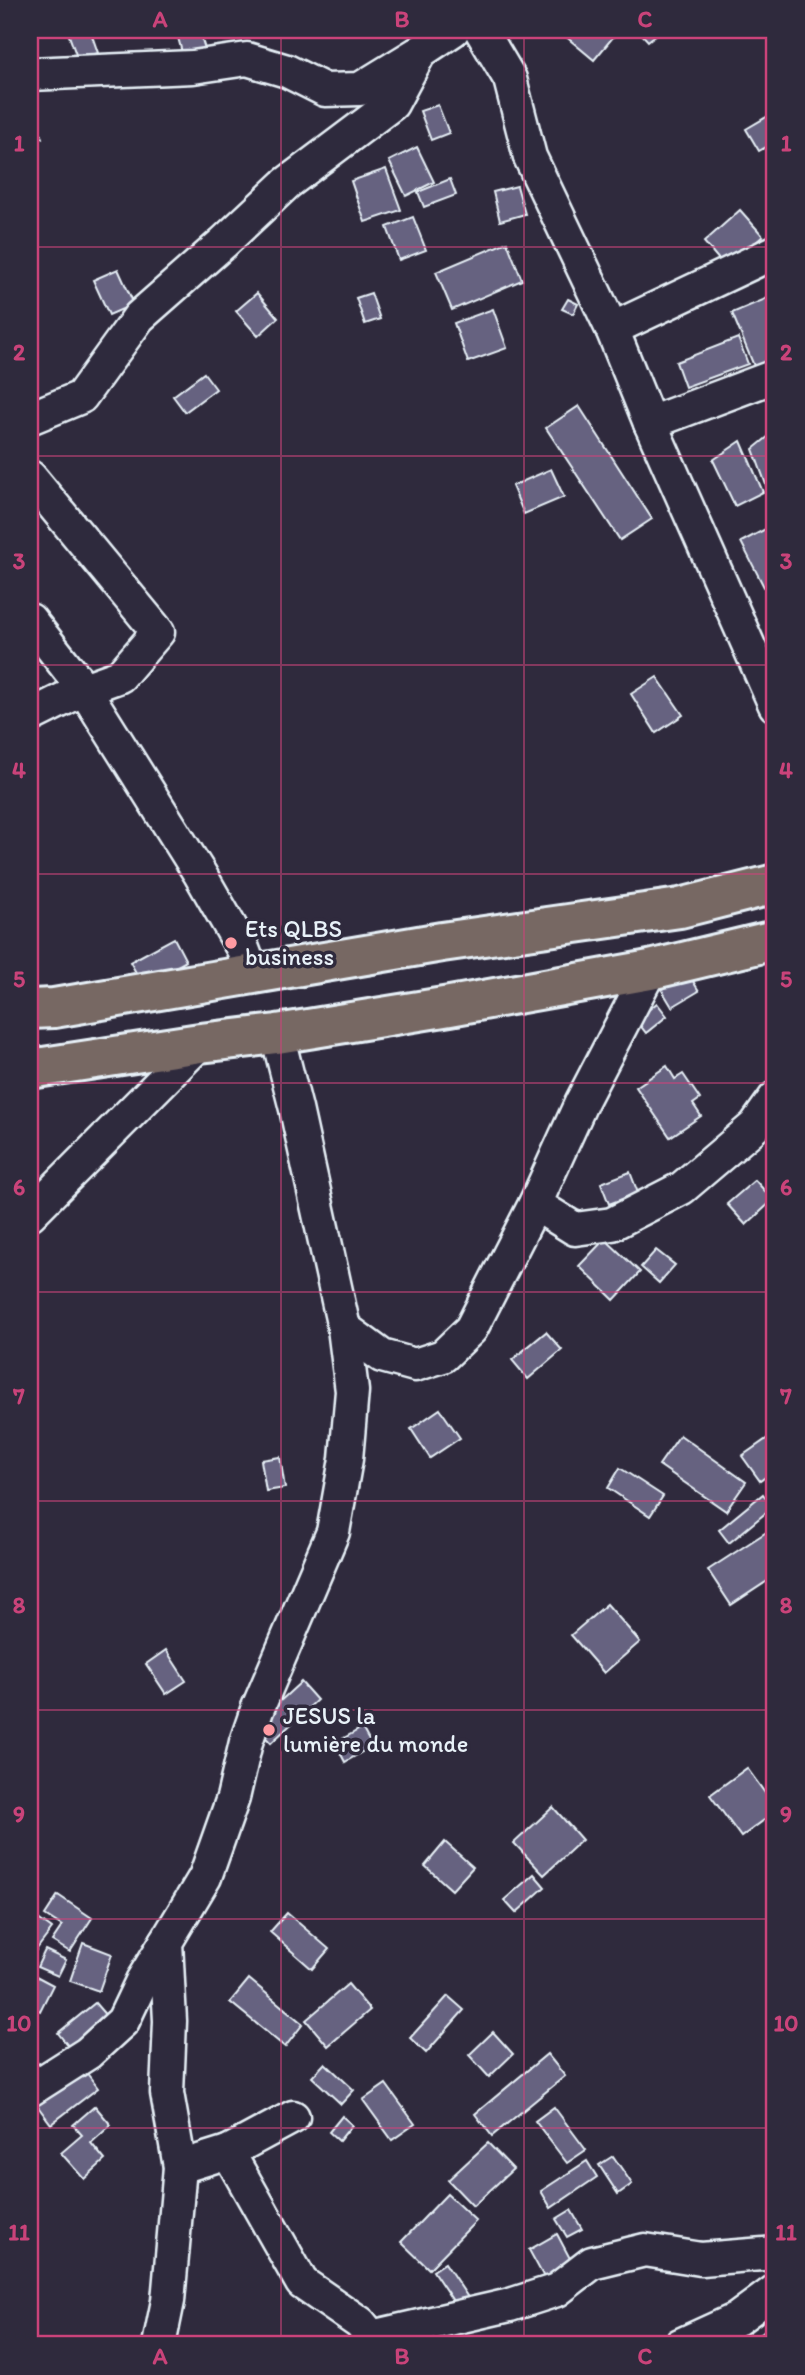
<svg xmlns="http://www.w3.org/2000/svg" width="805" height="2375" font-family="Itim,sans-serif">
  <style>
    .building { fill: #666280; stroke: #e8f1f8; stroke-width: 2 }
    .lines { fill: none; stroke-linecap: round; stroke-linejoin: round }
    .street-casing { stroke: #e8f1f8; stroke-width: 37 }
    .primary-casing { stroke: #e8f1f8; stroke-width: 44 }
    .street { stroke: #2f2a3d; stroke-width: 32 }
    .primary { stroke: #776864; stroke-width: 38 }
    .grid { fill: none; stroke: #ca437a; stroke-width: 2; stroke-opacity: 0.55 }
    .poi-dot { fill: #ff9aa2; stroke: #2f2a3d; stroke-width: 2.5 }
    .labels { text-anchor: middle; stroke-width: 7; stroke-linejoin: round; paint-order: stroke }
    .poi-label { font-size: 24px; fill: #e8f1f8; stroke: #2f2a3d; text-anchor: start }
    .neatline { fill: none; stroke: #ca437a; stroke-width: 2.5 }
    .grid-label { font-size: 23px; text-anchor: middle; font-weight: bold; fill: #ca437a }
  </style>
  <rect width="100%" height="100%" fill="#2f2a3d"/>
  <filter id="ink" filterUnits="userSpaceOnUse"><feTurbulence type="fractalNoise" baseFrequency=".0143" numOctaves="2"/><feDisplacementMap in="SourceGraphic" scale="14" xChannelSelector="R" yChannelSelector="G"/><feConvolveMatrix kernelMatrix="1 2 1 2 8 2 1 2 1" color-interpolation-filters="sRGB"/></filter>
  <g filter="url(#ink)">
    <g class="building">
      <polygon points="67,30 90,30 98,53 78,60"/>
      <polygon points="176,30 199,30 205,49 183,56"/>
      <polygon points="558,30 619,30 594,60"/>
      <polygon points="638,30 662,30 648,41"/>
      <polygon points="30,105 42,138 30,142"/>
      <polygon points="438,105 449,133 431,140 420,111"/>
      <polygon points="775,112 775,142 759,151 746,129"/>
      <polygon points="417,147 434,182 406,196 389,161"/>
      <polygon points="386,169 401,210 365,222 351,181"/>
      <polygon points="450,179 456,195 424,207 418,192"/>
      <polygon points="517,186 525,214 500,221 493,192"/>
      <polygon points="740,210 763,236 726,268 704,242"/>
      <polygon points="413,217 426,250 399,260 387,227"/>
      <polygon points="507,242 522,280 452,310 436,272"/>
      <polygon points="118,269 134,304 109,315 93,280"/>
      <polygon points="257,293 278,318 258,336 236,311"/>
      <polygon points="371,293 380,319 365,324 356,298"/>
      <polygon points="775,295 775,371 759,378 732,313"/>
      <polygon points="568,299 578,304 573,314 562,309"/>
      <polygon points="493,309 507,348 468,362 454,323"/>
      <polygon points="738,338 748,364 685,387 676,362"/>
      <polygon points="204,373 216,389 185,412 173,396"/>
      <polygon points="579,406 652,519 620,540 546,428"/>
      <polygon points="775,431 775,488 768,490 753,449"/>
      <polygon points="741,441 763,492 735,506 713,460"/>
      <polygon points="551,469 564,497 524,514 512,486"/>
      <polygon points="773,525 775,528 775,581 764,587 741,542"/>
      <polygon points="657,677 683,715 656,733 631,694"/>
      <polygon points="174,938 186,961 143,985 130,962"/>
      <polygon points="686,970 699,991 672,1007 660,987"/>
      <polygon points="657,1003 667,1016 646,1033 636,1020"/>
      <polygon points="667,1066 675,1079 683,1074 700,1099 693,1104 701,1116 670,1137 636,1087"/>
      <polygon points="630,1172 638,1193 609,1204 601,1183"/>
      <polygon points="755,1180 773,1200 746,1225 727,1204"/>
      <polygon points="605,1239 640,1272 614,1300 579,1266"/>
      <polygon points="656,1250 675,1265 659,1283 641,1267"/>
      <polygon points="546,1332 562,1350 528,1379 512,1360"/>
      <polygon points="440,1409 460,1438 430,1458 411,1429"/>
      <polygon points="775,1433 775,1470 760,1481 742,1456"/>
      <polygon points="680,1435 746,1482 726,1511 659,1465"/>
      <polygon points="280,1457 285,1488 266,1491 261,1460"/>
      <polygon points="620,1468 663,1496 650,1516 608,1488"/>
      <polygon points="763,1494 773,1507 729,1543 719,1530"/>
      <polygon points="768,1531 775,1541 775,1576 731,1605 708,1570"/>
      <polygon points="607,1604 640,1642 604,1673 571,1635"/>
      <polygon points="166,1650 186,1681 166,1694 146,1664"/>
      <polygon points="301,1682 317,1700 271,1743 254,1725"/>
      <polygon points="362,1728 372,1746 345,1762 335,1743"/>
      <polygon points="747,1768 775,1807 775,1812 741,1837 710,1795"/>
      <polygon points="553,1807 582,1840 544,1875 514,1843"/>
      <polygon points="445,1842 473,1867 452,1890 425,1866"/>
      <polygon points="534,1874 545,1887 516,1913 504,1900"/>
      <polygon points="58,1895 92,1918 70,1952 52,1941 62,1926 45,1915"/>
      <polygon points="30,1913 52,1929 30,1958"/>
      <polygon points="287,1913 329,1949 312,1969 270,1932"/>
      <polygon points="83,1943 112,1954 99,1991 70,1981"/>
      <polygon points="45,1950 66,1960 58,1976 37,1967"/>
      <polygon points="36,1976 53,1985 40,2011 30,2006 30,1988"/>
      <polygon points="249,1979 303,2024 285,2047 230,2002"/>
      <polygon points="348,1984 370,2010 328,2046 306,2020"/>
      <polygon points="448,1996 464,2010 426,2053 410,2038"/>
      <polygon points="95,2003 114,2025 76,2056 58,2033"/>
      <polygon points="493,2032 513,2054 489,2077 469,2055"/>
      <polygon points="547,2054 565,2076 492,2136 475,2114"/>
      <polygon points="30,2055 41,2067 30,2077"/>
      <polygon points="325,2063 354,2090 341,2104 312,2077"/>
      <polygon points="83,2068 98,2088 51,2124 36,2104"/>
      <polygon points="386,2084 415,2124 392,2140 363,2100"/>
      <polygon points="95,2106 111,2125 91,2143 105,2160 84,2179 61,2153 82,2135 73,2125"/>
      <polygon points="554,2107 586,2150 567,2163 535,2121"/>
      <polygon points="342,2116 352,2125 339,2141 329,2132"/>
      <polygon points="488,2143 513,2169 473,2206 448,2180"/>
      <polygon points="613,2156 632,2184 618,2194 599,2165"/>
      <polygon points="587,2161 597,2177 551,2208 541,2191"/>
      <polygon points="447,2194 476,2221 429,2269 401,2242"/>
      <polygon points="571,2210 582,2229 567,2237 556,2219"/>
      <polygon points="557,2234 574,2266 546,2281 529,2250"/>
      <polygon points="445,2263 471,2302 459,2310 433,2271"/>
    </g>
    <g class="lines">
      <g class="street-casing">
        <g id="street">
          <polyline points="481,30 510,79 530,157 612,329 650,423 775,705"/>
          <polyline points="30,74 193,67 247,59 287,71 325,90 360,89 417,54"/>
          <polyline points="612,329 775,252"/>
          <polyline points="30,418 81,397 139,317 223,243 287,183 392,104 420,52 453,30"/>
          <polyline points="650,423 775,376"/>
          <polyline points="30,477 158,632 120,676 84,689 30,716"/>
          <polyline points="30,620 84,689 200,874 243,949 252,973"/>
          <polyline points="535,1204 575,1229 612,1224 682,1188 755,1126 775,1098"/>
          <polyline points="30,1214 200,1043"/>
          <polyline points="344,1328 382,1356 415,1365 443,1356 471,1329 535,1204 582,1101 650,970"/>
          <polyline points="30,2090 88,2053 123,2021 142,1981 166,1942"/>
          <polyline points="228,2152 293,2117"/>
          <polyline points="180,2167 228,2152 302,2283 360,2323 378,2345"/>
          <polyline points="371,2337 510,2305 557,2290 592,2263 645,2250 701,2259 775,2253"/>
          <polyline points="159,2345 168,2301 180,2167 167,2093 170,2021 166,1942 205,1877 233,1798 246,1742 257,1710 333,1532 346,1459 352,1391 344,1328 296,1109 277,1034"/>
          <polyline points="680,2345 737,2319 775,2291"/>
          <polyline points="775,2345 775,2344"/>
        </g>
      </g>
      <g class="primary-casing">
        <g id="primary">
          <polyline points="30,1009 54,1008 442,942 680,908 775,884"/>
          <polyline points="30,1069 200,1043 277,1034 450,1006 650,970 775,940"/>
        </g>
      </g>
      <use href="#street" class="street"/>
      <use href="#primary" class="primary"/>
    </g>
  </g>
  <path class="grid" d="M 281,30 L 281,2345M 524,30 L 524,2345M 30,247 L 775,247M 30,456 L 775,456M 30,665 L 775,665M 30,874 L 775,874M 30,1083 L 775,1083M 30,1292 L 775,1292M 30,1501 L 775,1501M 30,1710 L 775,1710M 30,1919 L 775,1919M 30,2128 L 775,2128"/>
  <g class="poi-dot">
    <circle cx="231" cy="943" r="7"/>
    <circle cx="269" cy="1730" r="7"/>
  </g>
  <g class="labels">
    <g class="poi-label">
      <text x="245" y="937">Ets QLBS<tspan x="245" dy="28">business</tspan></text>
      <text x="283" y="1724">JESUS la<tspan x="283" dy="28">lumière du monde</tspan></text>
    </g>
  </g>
  <rect width="805" height="2375" fill="none" stroke="#2f2a3d" stroke-width="77"/>
  <rect x="38" y="38" width="728" height="2298" class="neatline"/>
  <g class="grid-label">
    <text x="160" y="27">A</text>
    <text x="402" y="27">B</text>
    <text x="645" y="27">C</text>
    <text x="19" y="151">1</text>
    <text x="786" y="151">1</text>
    <text x="19" y="360">2</text>
    <text x="786" y="360">2</text>
    <text x="19" y="569">3</text>
    <text x="786" y="569">3</text>
    <text x="19" y="778">4</text>
    <text x="786" y="778">4</text>
    <text x="19" y="987">5</text>
    <text x="786" y="987">5</text>
    <text x="19" y="1195">6</text>
    <text x="786" y="1195">6</text>
    <text x="19" y="1404">7</text>
    <text x="786" y="1404">7</text>
    <text x="19" y="1613">8</text>
    <text x="786" y="1613">8</text>
    <text x="19" y="1822">9</text>
    <text x="786" y="1822">9</text>
    <text x="19" y="2031">10</text>
    <text x="786" y="2031">10</text>
    <text x="19" y="2240">11</text>
    <text x="786" y="2240">11</text>
    <text x="160" y="2364">A</text>
    <text x="402" y="2364">B</text>
    <text x="645" y="2364">C</text>
  </g>
</svg>
